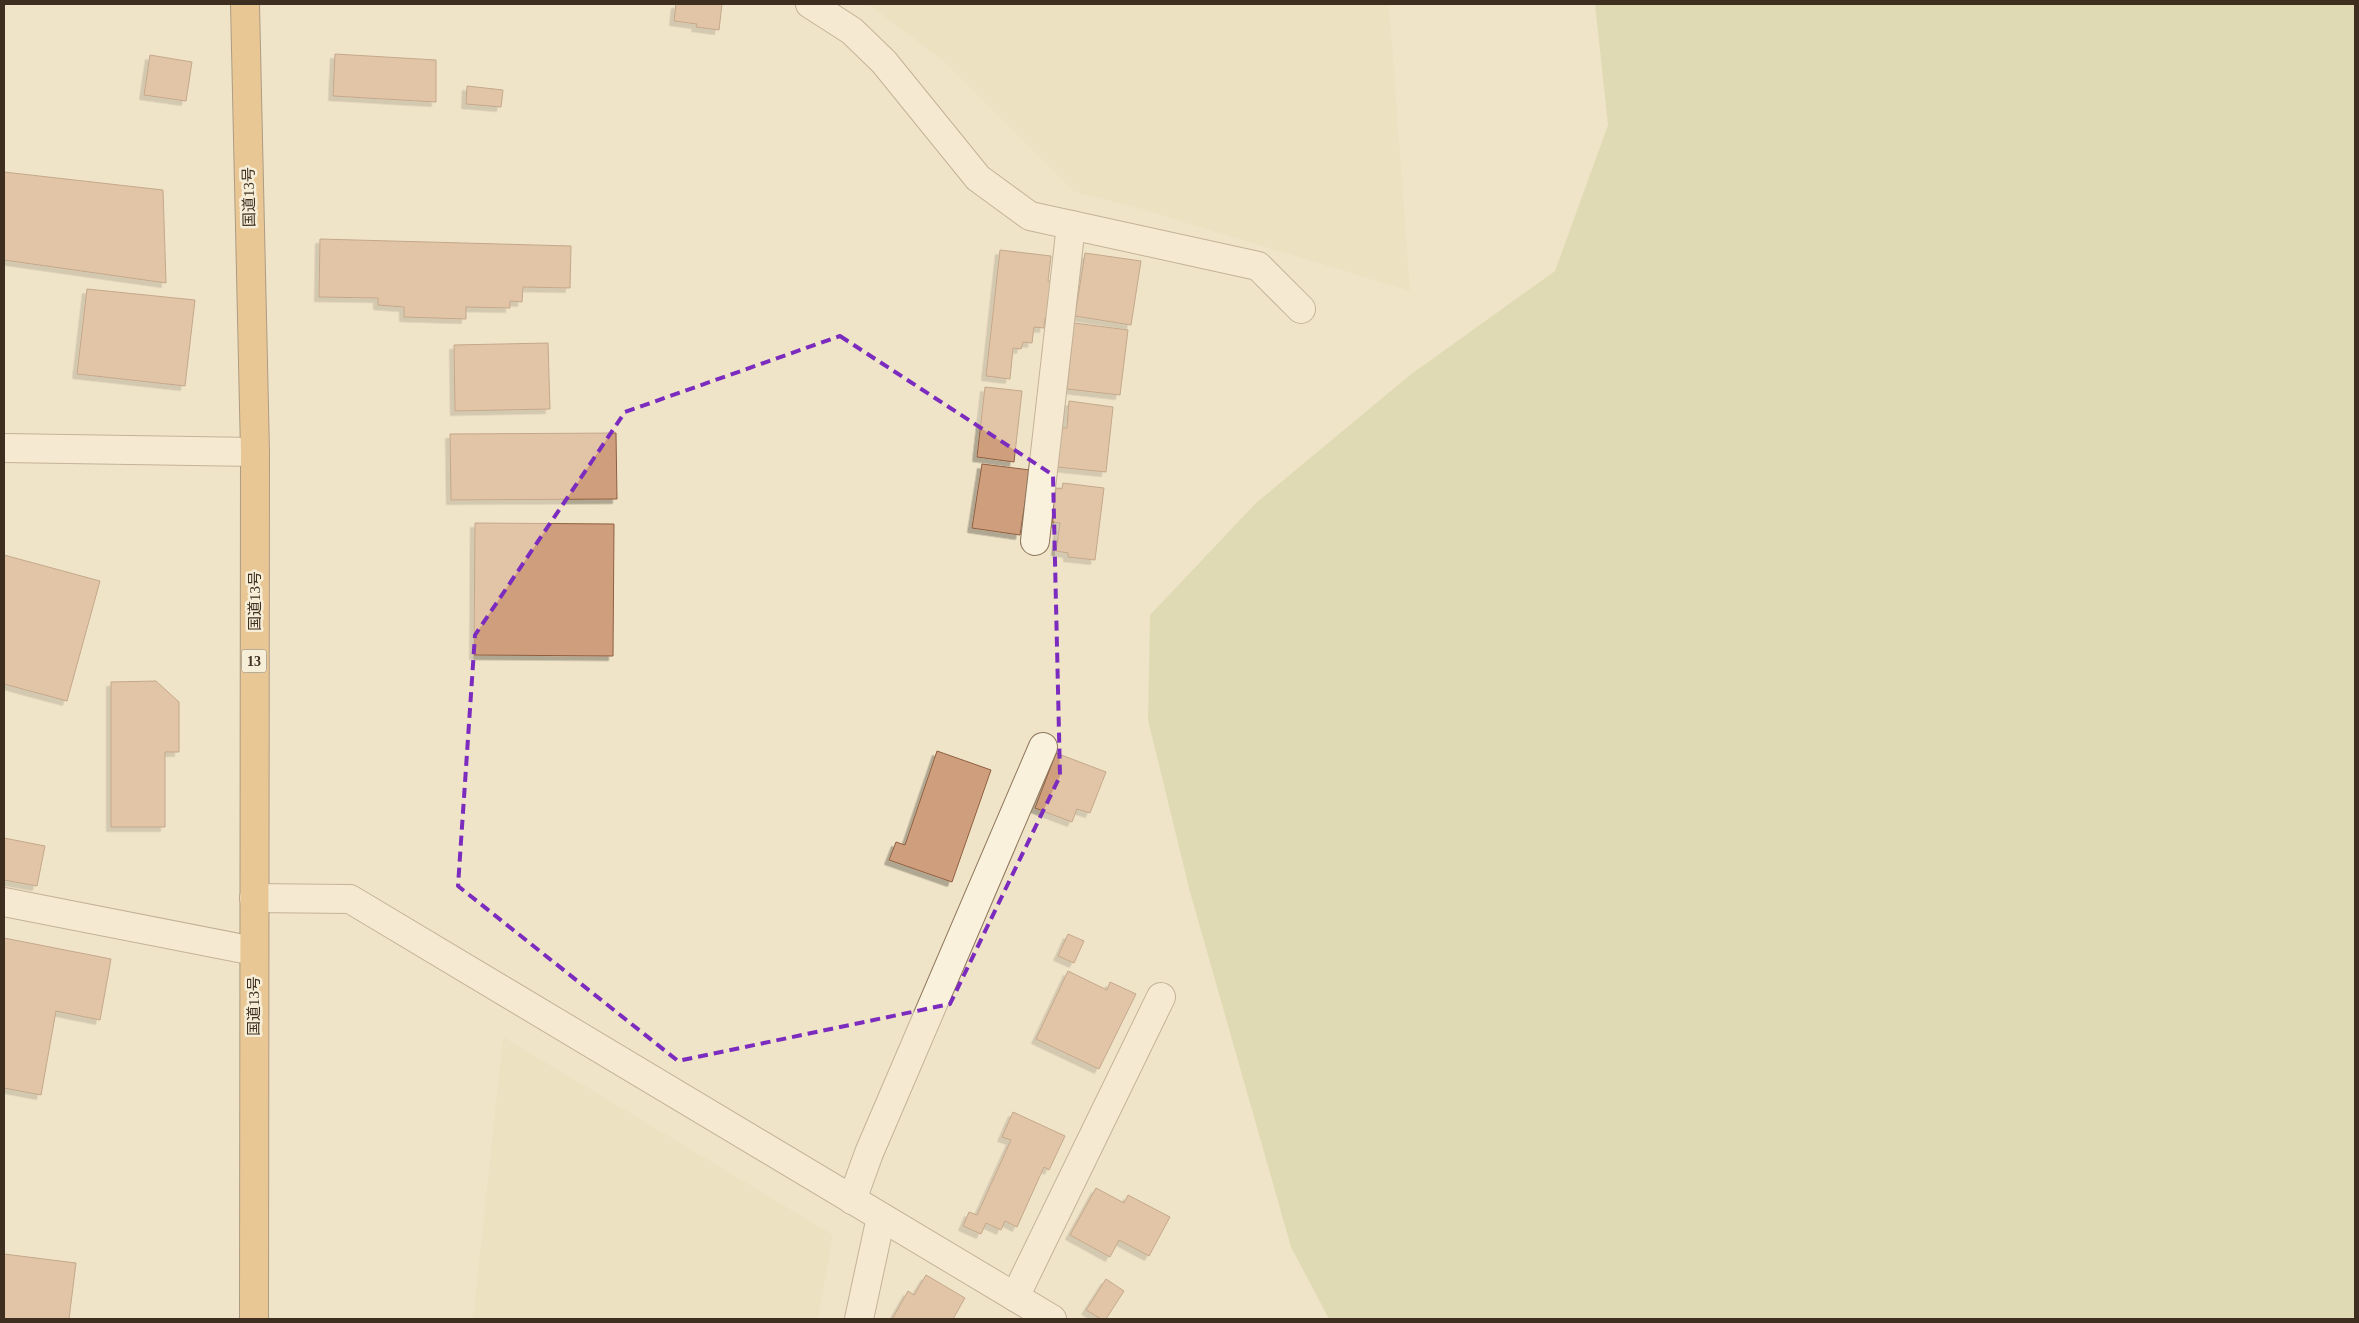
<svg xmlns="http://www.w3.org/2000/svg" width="2359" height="1323" font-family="'Times New Roman','Noto Sans JP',serif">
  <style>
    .farmland { fill: #e6deb5 }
    .green { fill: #c9cf9b }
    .building { fill: #cf9f7d; stroke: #8d5f41; filter: url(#shadow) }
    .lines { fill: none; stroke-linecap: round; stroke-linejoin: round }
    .minor-casing { stroke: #8d765c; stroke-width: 30 }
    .highway-casing { stroke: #5b4430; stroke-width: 30 }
    .minor { stroke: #faf1dc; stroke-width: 28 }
    .highway { stroke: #e0a458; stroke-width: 28 }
    .marked { fill: none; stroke: #7b2cbf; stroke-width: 4; stroke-dasharray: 10 6; stroke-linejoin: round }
    .labels { text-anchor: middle; stroke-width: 5; stroke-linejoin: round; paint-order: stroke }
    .shield { fill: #f7eed8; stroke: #756857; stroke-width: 1 }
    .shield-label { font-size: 14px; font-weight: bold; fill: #3d2e20 }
    .street-label { font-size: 15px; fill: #3d2e20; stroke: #f7eed8 }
  </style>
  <defs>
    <filter id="shadow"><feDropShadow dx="-4.5" dy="4.5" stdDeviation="0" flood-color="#0004"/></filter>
  </defs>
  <rect width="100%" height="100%" fill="#f0e4c8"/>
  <g class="farmland">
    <polygon points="868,4 1389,4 1410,291 1141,209 1075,192 945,62"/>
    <polygon points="503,1037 833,1235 818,1319 473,1319"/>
  </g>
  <polygon class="green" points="1595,4 2355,4 2355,1319 1329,1319 1291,1247 1190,892 1148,720 1150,615 1256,503 1410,375 1555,271 1608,125"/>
  <g class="building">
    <polygon points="676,4 722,4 719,30 696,27 697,24 674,21"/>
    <polygon points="335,54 436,60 436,102 333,96"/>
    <polygon points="150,55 192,62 186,101 144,95"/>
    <polygon points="467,86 503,90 501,107 466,104"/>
    <polygon points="4,172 163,190 166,283 4,260"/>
    <polygon points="320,239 571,246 570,288 523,287 522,302 510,301 510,308 466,307 466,319 404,317 404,307 378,305 378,298 319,297"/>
    <polygon points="1000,250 1051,256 1048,281 1056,282 1052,319 1045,318 1044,328 1034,327 1032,343 1023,342 1021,349 1013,348 1010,379 986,376"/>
    <polygon points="1085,253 1141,261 1131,325 1075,316"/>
    <polygon points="87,289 195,300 185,386 77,374"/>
    <polygon points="1074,323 1128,330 1120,395 1067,389"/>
    <polygon points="548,343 550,409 455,411 454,345"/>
    <polygon points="985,387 1022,391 1014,462 977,457"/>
    <polygon points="1069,401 1113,407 1106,472 1057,467 1062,428 1067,428"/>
    <polygon points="616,433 617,499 451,500 450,434"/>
    <polygon points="982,464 1030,470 1020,535 972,528"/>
    <polygon points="1063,483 1104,488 1095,560 1068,557 1068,553 1056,551 1060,523 1052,522 1056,488 1062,489"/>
    <polygon points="475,523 614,524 613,656 474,655"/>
    <polygon points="4,555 100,581 67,701 4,684"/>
    <polygon points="156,681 179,702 179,752 165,752 165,827 111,827 111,682"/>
    <polygon points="937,751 991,770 952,882 889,860 896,842 905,845"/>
    <polygon points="1056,753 1106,772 1090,813 1077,809 1072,822 1035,808"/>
    <polygon points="4,838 45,846 37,886 4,880"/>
    <polygon points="1068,934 1084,941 1074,963 1058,956"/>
    <polygon points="4,938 111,959 100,1020 56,1011 41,1095 4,1088"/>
    <polygon points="1068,971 1107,990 1110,982 1136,994 1099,1069 1036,1039"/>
    <polygon points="1013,1112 1065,1136 1049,1170 1044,1167 1017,1227 1005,1221 1001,1230 986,1223 981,1234 963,1226 969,1212 977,1215 1011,1140 1002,1137"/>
    <polygon points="1096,1188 1124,1203 1128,1195 1170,1217 1149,1256 1119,1240 1110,1257 1070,1235"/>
    <polygon points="4,1254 76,1263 69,1319 4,1319"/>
    <polygon points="926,1275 965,1298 953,1319 892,1319 908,1291 914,1295"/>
    <polygon points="1106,1279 1124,1291 1106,1319 1101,1319 1086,1310"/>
  </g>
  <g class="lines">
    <g class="minor-casing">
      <g id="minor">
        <polyline points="810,4 852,31 884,62 978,178 1030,216 1258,266 1301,309"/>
        <polyline points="4,448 255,452"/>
        <polyline points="1035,541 1071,225"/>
        <polyline points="254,898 350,899 1052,1319"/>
        <polyline points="4,902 254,951"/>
        <polyline points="852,1200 869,1153 1043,747"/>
        <polyline points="1015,1297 1161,997"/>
        <polyline points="859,1319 881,1217"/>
      </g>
    </g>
    <g class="highway-casing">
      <polyline id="highway" points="245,4 255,452 254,1319"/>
    </g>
    <use href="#minor" class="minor"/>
    <use href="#highway" class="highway"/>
  </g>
  <path d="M0 0H2359V1323H0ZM 840,336 L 1053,475 L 1060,776 L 950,1004 L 678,1061 L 458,886 L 475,635 L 625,412 Z" fill="#f0e4c8" fill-opacity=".55" fill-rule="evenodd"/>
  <path class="marked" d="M 840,336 L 1053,475 L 1060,776 L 950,1004 L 678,1061 L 458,886 L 475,635 L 625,412 Z"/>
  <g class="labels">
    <rect class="shield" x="241.5" y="649.5" width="25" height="23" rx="4"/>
    <g class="shield-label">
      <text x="254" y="666">13</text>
    </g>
    <g class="street-label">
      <text transform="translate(249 197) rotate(-91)" y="5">国道13号</text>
      <text transform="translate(255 601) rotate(-90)" y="5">国道13号</text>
      <text transform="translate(254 1006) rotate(-90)" y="5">国道13号</text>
    </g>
  </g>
  <rect width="2359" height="1323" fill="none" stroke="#3d2e20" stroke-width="10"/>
</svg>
